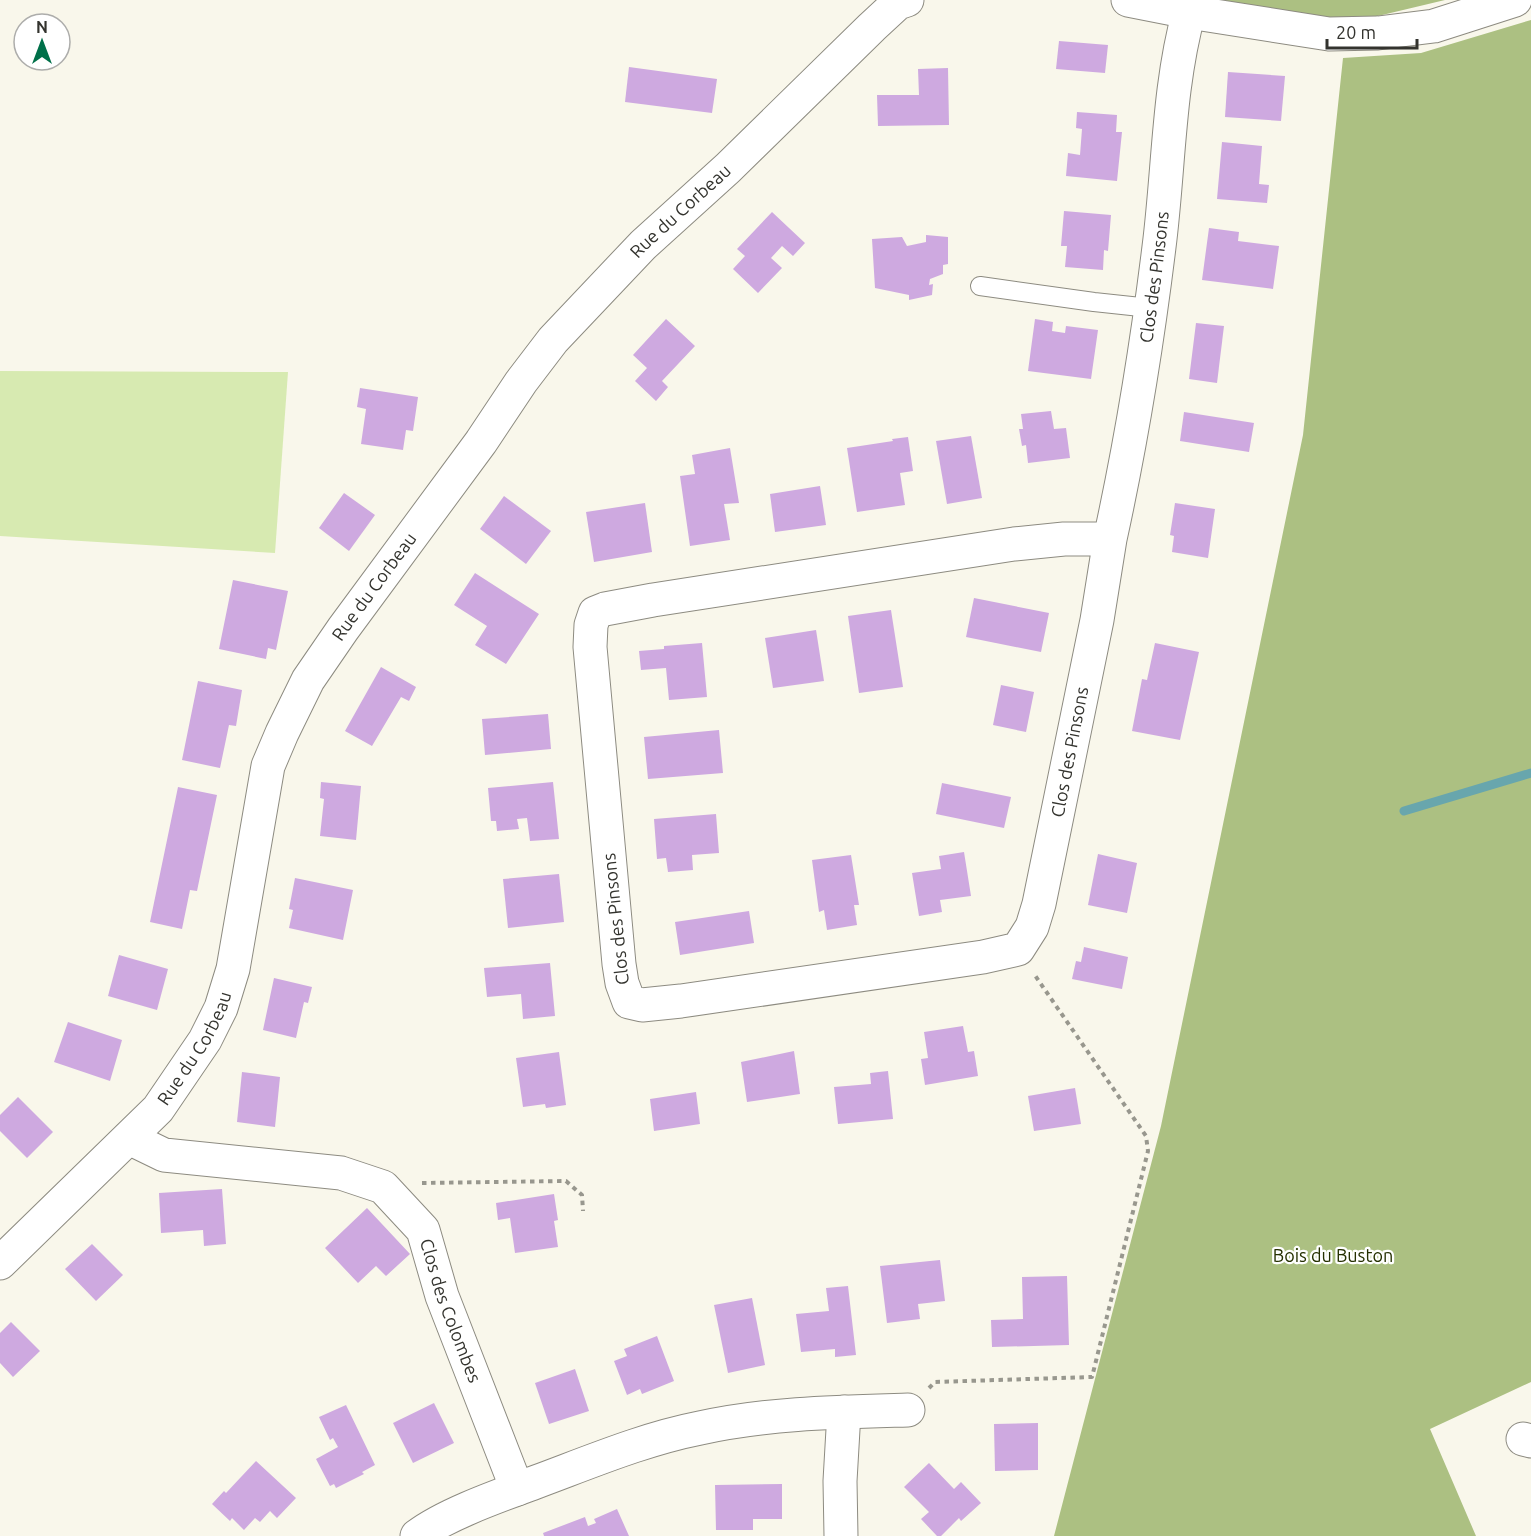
<svg xmlns="http://www.w3.org/2000/svg" width="1531" height="1536" font-family="Ubuntu,sans-serif">
  <style>
    .green { fill: #d7eab1 }
    .forest { fill: #acc082 }
    .lines { fill: none; stroke-linecap: round; stroke-linejoin: round }
    .stream { stroke: #68a6ad; stroke-width: 9 }
    .building { fill: #cea9e0 }
    .service-casing { stroke: #8d8b81; stroke-width: 20 }
    .minor-casing { stroke: #8d8b81; stroke-width: 35 }
    .path { stroke: #98978e; stroke-width: 4; stroke-dasharray: 4.5 4.5; stroke-linecap: butt }
    .service { stroke: #fff; stroke-width: 18 }
    .minor { stroke: #fff; stroke-width: 33 }
    .labels { text-anchor: middle; stroke-width: 4.5; stroke-linejoin: round; paint-order: stroke }
    .street-label { font-size: 18px; fill: #33332e; stroke: #fff }
    .park-label { font-size: 18px; fill: #253001; stroke: #fff }
  </style>
  <rect width="100%" height="100%" fill="#f9f7eb"/>
  <polygon class="green" points="0,371 288,372 275,553 0,536"/>
  <g class="forest">
    <polygon points="1208,0 1445,0 1357,21"/>
    <polygon points="1531,20 1531,1382 1430,1429 1476,1536 1054,1536 1161,1126 1303,435 1343,58 1421,53"/>
  </g>
  <g class="lines">
    <polyline class="stream" points="1404,811 1531,773"/>
  </g>
  <g class="building">
    <polygon points="1059,41 1108,45 1105,73 1056,69"/>
    <polygon points="629,67 717,79 712,113 625,102"/>
    <polygon points="948,68 949,125 878,126 877,95 919,95 918,69"/>
    <polygon points="1228,72 1285,76 1281,121 1225,117"/>
    <polygon points="1077,112 1117,115 1116,132 1122,132 1117,181 1066,176 1068,153 1080,155 1082,129 1076,128"/>
    <polygon points="1222,142 1262,146 1259,184 1269,185 1267,203 1217,199"/>
    <polygon points="1064,211 1111,215 1108,251 1104,250 1103,270 1065,267 1067,246 1061,246"/>
    <polygon points="772,212 805,243 793,256 782,246 771,258 782,268 758,293 733,269 745,256 737,249"/>
    <polygon points="1209,228 1239,232 1238,241 1279,246 1273,289 1202,280"/>
    <polygon points="926,235 948,237 948,264 943,265 943,274 930,279 929,285 933,284 932,295 909,300 909,295 875,288 872,239 902,237 907,246 926,242"/>
    <polygon points="666,319 695,346 662,381 668,387 656,401 635,381 647,368 633,355"/>
    <polygon points="1035,319 1053,322 1052,331 1065,333 1066,326 1098,330 1091,379 1028,371"/>
    <polygon points="1196,323 1224,326 1217,383 1189,379"/>
    <polygon points="360,388 418,397 413,431 406,430 403,450 361,444 366,409 357,407"/>
    <polygon points="1051,411 1054,429 1066,428 1070,458 1028,463 1026,445 1022,446 1019,429 1023,429 1021,414"/>
    <polygon points="1184,412 1254,423 1249,452 1180,441"/>
    <polygon points="971,436 982,498 947,504 936,441"/>
    <polygon points="908,437 913,471 900,473 905,505 857,512 847,448 893,441 892,439"/>
    <polygon points="730,448 739,503 724,504 730,540 690,546 680,476 695,474 692,455"/>
    <polygon points="820,486 826,525 775,532 770,494"/>
    <polygon points="344,493 375,515 349,551 319,528"/>
    <polygon points="504,496 551,531 526,564 480,529"/>
    <polygon points="645,503 652,552 594,562 586,512"/>
    <polygon points="1175,503 1215,509 1208,558 1172,552 1174,536 1170,535"/>
    <polygon points="475,573 539,614 506,664 475,645 487,626 454,605"/>
    <polygon points="233,580 288,591 276,650 268,648 266,659 219,649"/>
    <polygon points="974,598 1049,613 1041,652 966,637"/>
    <polygon points="891,610 903,687 859,693 848,616"/>
    <polygon points="816,630 824,681 773,688 765,638"/>
    <polygon points="702,643 707,697 669,700 666,668 641,670 639,651 664,649 664,646"/>
    <polygon points="1155,643 1199,652 1180,740 1132,731 1142,679 1147,680"/>
    <polygon points="381,667 416,687 409,701 401,697 372,746 345,731"/>
    <polygon points="198,681 242,690 236,726 229,725 220,768 182,760"/>
    <polygon points="1001,685 1034,692 1026,732 993,725"/>
    <polygon points="548,714 551,749 485,755 482,719"/>
    <polygon points="719,730 723,773 648,779 644,737"/>
    <polygon points="321,782 361,786 356,840 320,836 324,799 320,798"/>
    <polygon points="553,782 559,839 530,841 527,818 517,819 519,829 497,831 496,821 491,821 488,788"/>
    <polygon points="942,783 1011,797 1004,828 936,814"/>
    <polygon points="178,787 217,795 197,891 190,890 182,929 150,922"/>
    <polygon points="716,814 719,853 692,855 693,870 668,872 666,858 657,859 654,819"/>
    <polygon points="964,852 971,896 940,900 942,912 919,916 912,873 941,869 939,856"/>
    <polygon points="1098,854 1137,863 1127,913 1088,905"/>
    <polygon points="851,855 859,905 854,905 857,925 827,930 824,910 819,912 812,860"/>
    <polygon points="559,874 564,922 508,928 503,879"/>
    <polygon points="295,878 353,890 343,940 289,928 293,910 289,909"/>
    <polygon points="749,911 754,943 680,955 675,922"/>
    <polygon points="1084,947 1128,957 1122,989 1072,979 1076,961 1081,962"/>
    <polygon points="119,955 168,969 157,1010 108,996"/>
    <polygon points="550,963 555,1016 523,1019 521,994 487,997 484,968"/>
    <polygon points="274,978 312,987 308,1003 304,1002 296,1038 263,1030"/>
    <polygon points="68,1022 122,1040 110,1081 54,1062"/>
    <polygon points="963,1026 968,1052 974,1051 978,1076 925,1085 921,1059 928,1058 924,1032"/>
    <polygon points="794,1051 800,1094 747,1102 741,1062"/>
    <polygon points="559,1052 566,1105 546,1108 545,1104 523,1107 516,1058"/>
    <polygon points="888,1071 893,1119 838,1124 834,1087 871,1084 870,1073"/>
    <polygon points="242,1072 280,1077 275,1127 237,1122"/>
    <polygon points="1075,1088 1081,1124 1034,1131 1028,1096"/>
    <polygon points="696,1092 700,1124 654,1131 650,1099"/>
    <polygon points="18,1097 53,1132 27,1158 0,1131 0,1115"/>
    <polygon points="222,1189 226,1244 204,1246 203,1230 161,1233 159,1193"/>
    <polygon points="554,1194 558,1220 554,1221 558,1247 515,1253 510,1218 498,1220 496,1203"/>
    <polygon points="367,1208 410,1254 386,1276 376,1266 358,1283 325,1248"/>
    <polygon points="92,1244 123,1275 96,1301 65,1269"/>
    <polygon points="940,1260 945,1301 918,1304 920,1319 887,1323 880,1266"/>
    <polygon points="1067,1276 1069,1345 992,1347 991,1320 1023,1319 1022,1277"/>
    <polygon points="848,1286 856,1355 835,1357 835,1349 801,1352 796,1314 829,1311 826,1288"/>
    <polygon points="752,1298 765,1365 728,1373 714,1305"/>
    <polygon points="11,1322 40,1351 13,1377 0,1363 0,1333"/>
    <polygon points="657,1336 674,1381 642,1394 640,1389 627,1395 614,1361 627,1356 624,1349"/>
    <polygon points="575,1369 589,1411 549,1424 535,1383"/>
    <polygon points="434,1403 454,1443 413,1463 393,1423"/>
    <polygon points="346,1405 375,1465 362,1472 364,1474 336,1488 334,1484 330,1486 316,1459 338,1447 333,1438 330,1440 319,1417"/>
    <polygon points="1038,1423 1038,1470 995,1471 994,1424"/>
    <polygon points="256,1461 296,1498 277,1518 270,1511 260,1522 255,1518 244,1530 232,1518 230,1521 212,1504 224,1491 226,1493"/>
    <polygon points="929,1463 954,1489 961,1482 981,1503 961,1521 959,1518 941,1536 937,1536 921,1519 929,1512 904,1487"/>
    <polygon points="782,1484 782,1519 753,1519 753,1530 716,1530 715,1485"/>
    <polygon points="617,1509 629,1536 544,1536 543,1533 585,1517 588,1526 596,1523 594,1519"/>
  </g>
  <g class="lines">
    <g class="service-casing">
      <polyline id="service" points="980,286 1094,302 1150,308"/>
    </g>
    <g class="minor-casing">
      <g id="minor">
        <polyline points="1128,0 1189,12 1329,34 1378,33 1434,26 1515,0"/>
        <path id="s1" d="M 1110,539 L 1097,620 L 1039,904 L 1032,927 L 1018,949 L 983,957 L 681,1001 L 642,1005 L 629,1002 L 622,983 L 619,964 L 590,647 L 591,625 L 595,613 L 605,609 L 653,600 L 1014,544 L 1064,539 L 1110,539 C 1131,443 1147,345 1159,247 C 1169,169 1168,88 1189,12"/>
        <path id="s2" d="M 129,1138 L 164,1155 L 341,1173 L 383,1187 L 423,1230 L 442,1296 L 517,1489"/>
        <path id="s3" d="M 0,1263 L 158,1109 L 205,1040 L 221,1008 L 233,969 L 268,766 L 282,733 L 308,680 L 343,629 L 481,442 L 521,382 L 553,340 L 643,245 L 728,168 L 872,27 L 898,3 L 907,0"/>
        <polyline points="1523,1439 1531,1441"/>
        <path d="M 417,1536 C 446,1514 501,1495 536,1482 C 590,1462 644,1439 700,1428 C 769,1413 838,1412 908,1410"/>
        <polyline points="841,1536 840,1481 844,1412"/>
      </g>
    </g>
    <g class="path">
      <polyline points="422,1183 566,1181 582,1195 583,1211"/>
      <polyline points="929,1388 935,1382 1092,1377 1148,1151 1146,1136 1034,974"/>
    </g>
    <use href="#service" class="service"/>
    <use href="#minor" class="minor"/>
  </g>
  <g class="labels">
    <g class="street-label">
      <text dy="6" stroke="none"><textPath href="#s3" startOffset="1282">Rue du Corbeau</textPath></text>
      <text dy="6" stroke="none"><textPath href="#s1" startOffset="1995">Clos des Pinsons</textPath></text>
      <text dy="6" stroke="none"><textPath href="#s3" startOffset="796">Rue du Corbeau</textPath></text>
      <text transform="translate(1070 752) rotate(-79)" y="6">Clos des Pinsons</text>
      <text transform="translate(616 919) rotate(-96)" y="6">Clos des Pinsons</text>
      <text dy="6" stroke="none"><textPath href="#s3" startOffset="292">Rue du Corbeau</textPath></text>
      <text dy="6" stroke="none"><textPath href="#s2" startOffset="405">Clos des Colombes</textPath></text>
    </g>
    <g class="park-label">
      <text x="1333" y="1262">Bois du Buston</text>
    </g>
  </g>
  <g transform="translate(42 42)"><circle r="28" fill="#ffffff" stroke="#adadab" stroke-width="1.5"/>
  <path d="M0-4.5L10 22L0 15L-10 22Z" fill="#007049"/>
  <text y="-9" font-size="16" font-weight="bold" text-anchor="middle" fill="#33332e">N</text>
  </g>
  <path d="M1327 39v9h90v-9" fill="none" stroke="#33332e" stroke-width="3"/>
  <text x="1336" y="39" font-size="18" fill="#33332e" stroke="#ffffff" stroke-width="4.5" paint-order="stroke">20 m</text>
</svg>
